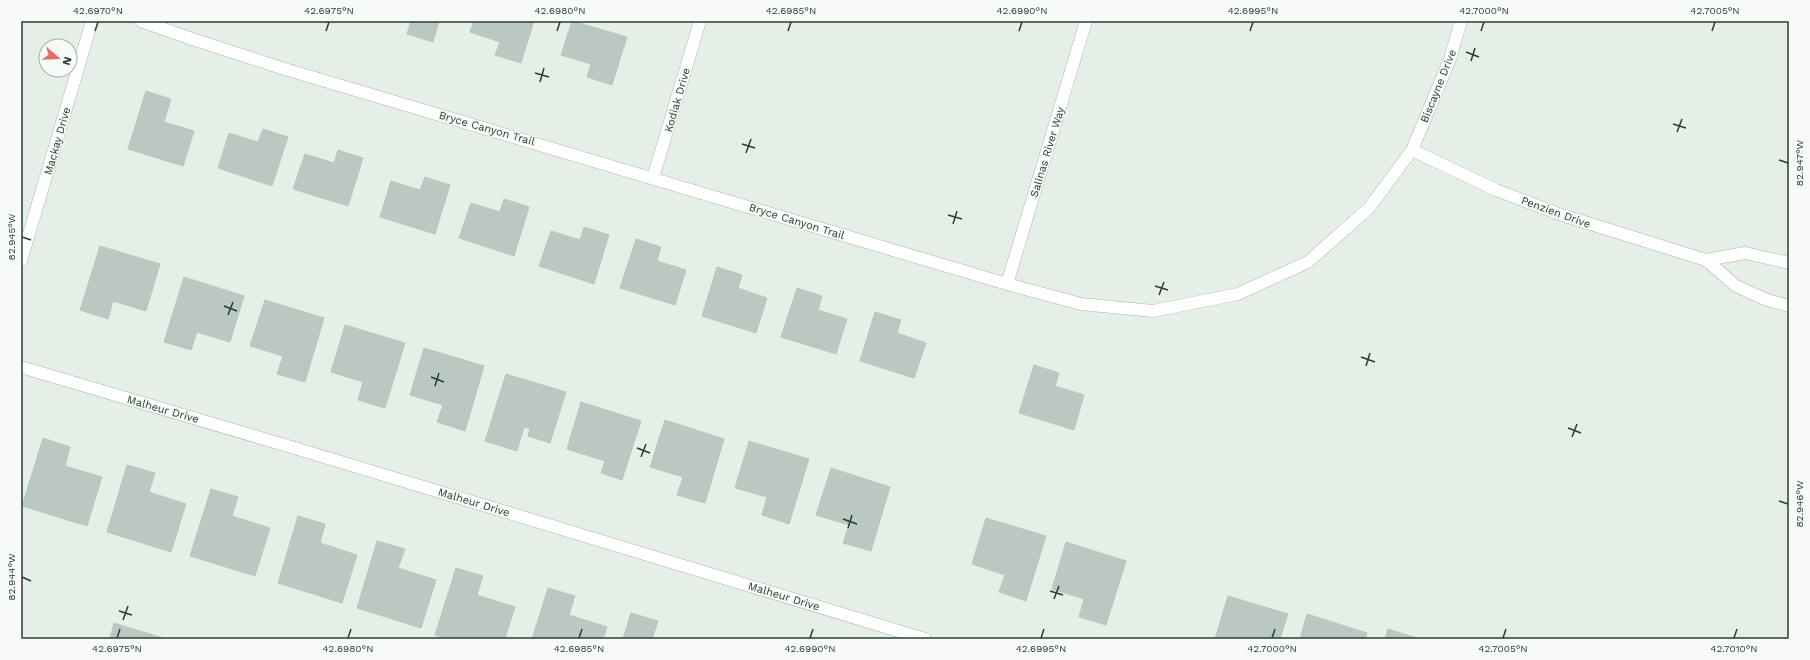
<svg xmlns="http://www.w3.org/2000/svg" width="1810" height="660" font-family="'Work Sans',sans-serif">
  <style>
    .building { fill: #bbc8c1; stroke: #b9c7be }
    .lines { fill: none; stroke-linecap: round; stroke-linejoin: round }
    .minor-casing { stroke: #a9b6ae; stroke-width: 13 }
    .minor { stroke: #fff; stroke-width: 12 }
    .ticks { fill: none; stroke: #263f32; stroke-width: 1.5 }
    .labels { text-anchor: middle; stroke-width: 3; stroke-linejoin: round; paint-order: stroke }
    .street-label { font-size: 11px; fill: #263f32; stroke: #f7faf7 }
    .neatline { fill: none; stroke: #263f32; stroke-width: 1.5 }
    .ticks-label { font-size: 10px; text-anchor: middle; fill: #263f32 }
  </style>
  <rect width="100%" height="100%" fill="#e6eee8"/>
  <g class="building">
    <polygon points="411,21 439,21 433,42 407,34"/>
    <polygon points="474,21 534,21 521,63 495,55 500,42 470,32"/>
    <polygon points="572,21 627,37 612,85 587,77 591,64 561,55"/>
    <polygon points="146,91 171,99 164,122 194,131 183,166 128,149"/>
    <polygon points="263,129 288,137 272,186 218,168 229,133 258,142"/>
    <polygon points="338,150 363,158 348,206 293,189 305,154 334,163"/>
    <polygon points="425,177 450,185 435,234 380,217 391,181 420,190"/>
    <polygon points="504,199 529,207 514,256 459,238 471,203 500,212"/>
    <polygon points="584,227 609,235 594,284 539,266 551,231 580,240"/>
    <polygon points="636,239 661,247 657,261 686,270 675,305 620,288"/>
    <polygon points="100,246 160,264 146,311 113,301 108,319 80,310"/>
    <polygon points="717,267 742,275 738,288 767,298 756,333 702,316"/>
    <polygon points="184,277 244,296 230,342 197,332 191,350 164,342"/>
    <polygon points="797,288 822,296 818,310 847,319 836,354 781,337"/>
    <polygon points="265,300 324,318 305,382 277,374 283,356 250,346"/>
    <polygon points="875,312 901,320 897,333 926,343 914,378 860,361"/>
    <polygon points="345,325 405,343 385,408 358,400 363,382 331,372"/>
    <polygon points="424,348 484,366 465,431 437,422 443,405 410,395"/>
    <polygon points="1034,365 1059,373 1055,386 1084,395 1074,430 1019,413"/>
    <polygon points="506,374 566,392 550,443 528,436 530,429 524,427 517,451 485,441"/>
    <polygon points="581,402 641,421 622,480 601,473 605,461 567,449"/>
    <polygon points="665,420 724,439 705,503 677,495 683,477 650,467"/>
    <polygon points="43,438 70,447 65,466 102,477 87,526 22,506"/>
    <polygon points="749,441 809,459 789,524 762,515 767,497 735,488"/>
    <polygon points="127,465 155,473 149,492 186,504 171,552 107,532"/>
    <polygon points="831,468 890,487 871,551 843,543 849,525 816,515"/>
    <polygon points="211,489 238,497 232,516 270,528 255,576 190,556"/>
    <polygon points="298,516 325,524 320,543 357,555 342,603 278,583"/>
    <polygon points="986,518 1046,536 1026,601 999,592 1005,575 972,564"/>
    <polygon points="377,541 405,549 398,568 436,580 421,628 357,608"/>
    <polygon points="1066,542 1126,561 1106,625 1079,617 1084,599 1052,589"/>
    <polygon points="456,568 483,576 477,595 515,607 505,639 448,639 435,635"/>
    <polygon points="548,588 575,596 569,615 607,627 603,639 532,639"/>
    <polygon points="1228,596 1288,614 1280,639 1215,639"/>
    <polygon points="631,613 658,621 652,639 623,639"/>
    <polygon points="1307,614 1367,633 1365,639 1300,639"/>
    <polygon points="114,623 166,639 110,639"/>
    <polygon points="1388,629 1420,639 1385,639"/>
  </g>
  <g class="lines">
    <g class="minor-casing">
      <g id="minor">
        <polyline points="141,21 192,39 288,70 1007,284 1081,304 1153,311 1238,294 1308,262 1369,208 1412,150 1450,59 1461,21"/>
        <polyline points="1412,150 1496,190 1562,215 1706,260 1736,286 1767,300 1789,306"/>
        <polyline points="653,178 700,21"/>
        <polyline points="1706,260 1745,253 1789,263"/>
        <polyline points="21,261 92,21"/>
        <polyline points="1007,284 1086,21"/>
        <polyline points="21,367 308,452 925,639"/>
      </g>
    </g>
    <use href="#minor" class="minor"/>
  </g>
  <path class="ticks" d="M 95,31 L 98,22M 326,31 L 329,22M 557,31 L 560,22M 788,31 L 791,22M 1019,31 L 1022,22M 1250,31 L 1253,22M 1481,31 L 1484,22M 1712,31 L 1715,22M 1466,52 L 1479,57M 1471,61 L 1475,48M 535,73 L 549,77M 540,82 L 544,68M 1673,124 L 1686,128M 1677,132 L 1682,119M 742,144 L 755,148M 746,153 L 751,139M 1779,160 L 1788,163M 948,215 L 962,219M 953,224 L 957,211M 22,237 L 31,240M 1155,286 L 1168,290M 1159,295 L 1164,282M 224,306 L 237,311M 228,315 L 233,302M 1361,357 L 1375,362M 1366,366 L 1370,353M 431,377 L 444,382M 435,386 L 439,373M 1568,428 L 1581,433M 1572,437 L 1577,424M 637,448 L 650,453M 641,457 L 646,444M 1779,501 L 1788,504M 843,519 L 857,524M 848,528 L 852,515M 22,577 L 31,581M 1050,591 L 1063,595M 1054,599 L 1059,586M 119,611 L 132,615M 123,620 L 128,606M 117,638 L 120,629M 348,638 L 351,629M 579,638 L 582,629M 810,638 L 813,629M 1041,638 L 1044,629M 1272,638 L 1275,629M 1503,638 L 1506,629M 1734,638 L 1737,629"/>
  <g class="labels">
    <g class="street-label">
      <text transform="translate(1438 86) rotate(-68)" y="4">Biscayne Drive</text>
      <text transform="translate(677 100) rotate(-74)" y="4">Kodiak Drive</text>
      <text transform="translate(487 128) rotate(16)" y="4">Bryce Canyon Trail</text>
      <text transform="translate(57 141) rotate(-74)" y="4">Mackay Drive</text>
      <text transform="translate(1047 152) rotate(-73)" y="4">Salinas River Way</text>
      <text transform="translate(1556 212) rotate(20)" y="4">Penzien Drive</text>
      <text transform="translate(797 221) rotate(17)" y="4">Bryce Canyon Trail</text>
      <text transform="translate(163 409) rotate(16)" y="4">Malheur Drive</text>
      <text transform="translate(474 502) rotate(17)" y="4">Malheur Drive</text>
      <text transform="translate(784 596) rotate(17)" y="4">Malheur Drive</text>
    </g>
  </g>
  <rect width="1810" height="660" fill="none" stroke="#f7faf7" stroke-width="44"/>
  <g transform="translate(58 58) rotate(109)"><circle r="19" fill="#f7faf7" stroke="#a3afa8"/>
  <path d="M0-3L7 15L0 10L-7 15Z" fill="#e76d6b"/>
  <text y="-6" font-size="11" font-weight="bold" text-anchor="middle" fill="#263f32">N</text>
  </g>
  <rect x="22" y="22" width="1766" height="616" class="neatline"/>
  <g class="ticks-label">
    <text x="98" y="14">42.6970°N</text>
    <text x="329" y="14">42.6975°N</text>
    <text x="560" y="14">42.6980°N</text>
    <text x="791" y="14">42.6985°N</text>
    <text x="1022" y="14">42.6990°N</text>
    <text x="1253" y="14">42.6995°N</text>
    <text x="1484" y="14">42.7000°N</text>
    <text x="1715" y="14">42.7005°N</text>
    <text transform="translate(1799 163) rotate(-90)" y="4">82.947°W</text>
    <text transform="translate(11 237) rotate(-90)" y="4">82.945°W</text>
    <text transform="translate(1799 504) rotate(-90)" y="4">82.946°W</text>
    <text transform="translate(11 577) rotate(-90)" y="4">82.944°W</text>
    <text x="117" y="652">42.6975°N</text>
    <text x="348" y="652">42.6980°N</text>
    <text x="579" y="652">42.6985°N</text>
    <text x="810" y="652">42.6990°N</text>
    <text x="1041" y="652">42.6995°N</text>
    <text x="1272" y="652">42.7000°N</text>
    <text x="1503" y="652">42.7005°N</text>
    <text x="1734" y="652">42.7010°N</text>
  </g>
</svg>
